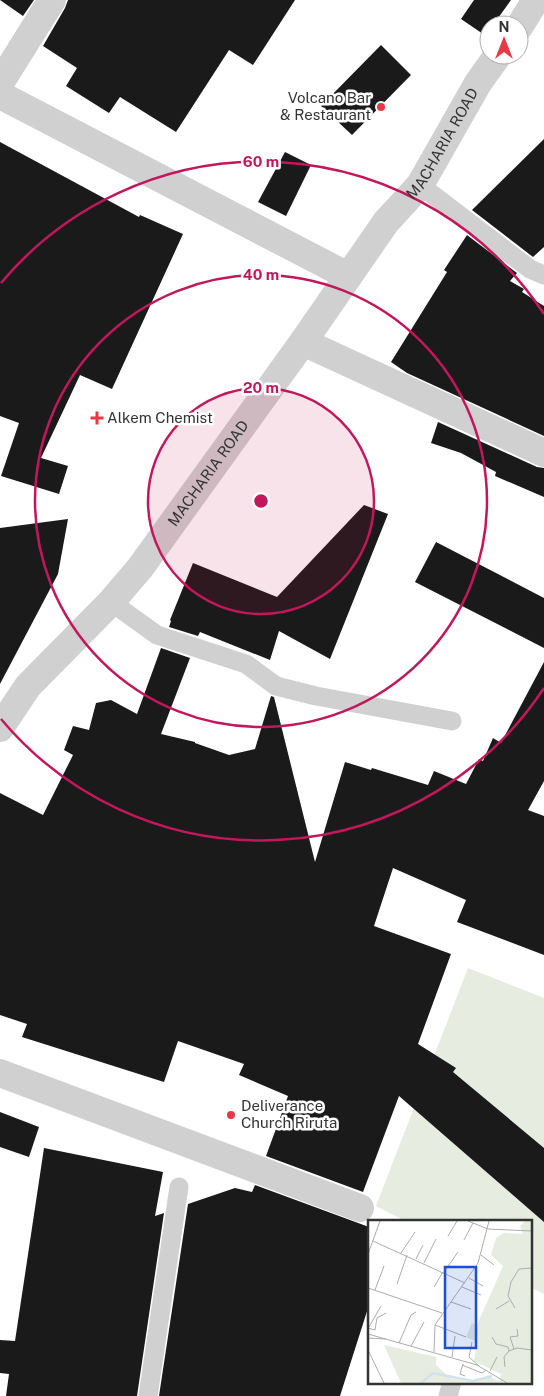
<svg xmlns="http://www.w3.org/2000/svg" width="544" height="1396" font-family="'Public Sans',sans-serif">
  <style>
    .green { fill: #e6ecdf }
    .building { fill: #1a1a1a }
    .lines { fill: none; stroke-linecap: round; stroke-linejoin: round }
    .lane { stroke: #d0d0d0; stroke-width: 19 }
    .street { stroke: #d0d0d0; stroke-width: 28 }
    .ring { fill: none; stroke: #c2185b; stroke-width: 2.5 }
    .poi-dot { fill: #e63946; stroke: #fff; stroke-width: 2 }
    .labels { text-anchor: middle; stroke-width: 5; stroke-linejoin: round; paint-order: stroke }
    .poi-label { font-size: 15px; fill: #333; stroke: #fff; text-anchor: start }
    .street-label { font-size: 15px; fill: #333; stroke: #fff }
    .inset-river { fill: none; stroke: #cfe2ee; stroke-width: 2.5 }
    .inset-road { fill: none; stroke: #adadad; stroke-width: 1 }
    .view { fill: #1d4ed8; fill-opacity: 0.15; stroke: #1d4ed8; stroke-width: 2.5 }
    .inset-edge { fill: none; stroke: #333; stroke-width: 2.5 }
    .centre { fill: #c2185b; stroke: #fff; stroke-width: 2.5 }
    .ring-label { font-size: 15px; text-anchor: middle; font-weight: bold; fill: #c2185b; stroke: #fff; stroke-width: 5; stroke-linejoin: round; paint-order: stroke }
  </style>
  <rect width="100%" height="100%" fill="#fff"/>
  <polygon class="green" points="468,968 544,998 544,1294 530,1287 530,1221 405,1221 376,1206"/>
  <g class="building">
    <polygon points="0,0 34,0 23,16"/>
    <polygon points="68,0 295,0 253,65 229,50 176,132 120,97 109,113 66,86 77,68 43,46 65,8"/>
    <polygon points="474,0 511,0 493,25 489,25 489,31 486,36 461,19"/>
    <polygon points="381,45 411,75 352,135 321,106"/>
    <polygon points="544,139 544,247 533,257 472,210"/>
    <polygon points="0,142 139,217 140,215 183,234 112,389 80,375 41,458 68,466 59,494 1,476 19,423 0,416"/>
    <polygon points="285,152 311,165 286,216 258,202"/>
    <polygon points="467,235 517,273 510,281 524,289 522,292 544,306 544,436 407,373 391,362 447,272 444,270"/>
    <polygon points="438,422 537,467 544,468 544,497 495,476 496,472 461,453 431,443"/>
    <polygon points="364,505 388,514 330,659 279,631 270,660 200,632 198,636 169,627 171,621 170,620 193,563 277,597"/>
    <polygon points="68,519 58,574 0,684 0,528"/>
    <polygon points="436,542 544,598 544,648 415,582"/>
    <polygon points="161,648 190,658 161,734 195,742 195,743 229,755 255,749 271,696 274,697 315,862 345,762 371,770 372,768 428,785 434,771 466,784 479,759 483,761 493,738 501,743 544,662 544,781 528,810 544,816 544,955 457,922 466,900 393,868 374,926 451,954 418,1044 456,1068 453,1072 544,1148 544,1222 399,1096 363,1192 266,1156 288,1096 239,1075 244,1064 178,1041 164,1082 22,1037 27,1024 0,1015 0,793 43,815 73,755 64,750 73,726 89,730 96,703 111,700 137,714"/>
    <polygon points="0,1112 39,1127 29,1157 0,1147"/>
    <polygon points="44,1148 163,1172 155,1216 164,1213 137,1396 6,1396 9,1374 0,1373 0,1340 15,1341"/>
    <polygon points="255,1185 369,1227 369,1305 340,1396 159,1396 188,1204 235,1188 252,1192"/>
  </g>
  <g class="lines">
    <g class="lane">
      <polyline points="420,185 530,269 544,275"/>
      <polyline points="111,602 157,635 246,664 276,686 316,696 452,721"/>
      <polyline points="148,1396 179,1187"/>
      <polyline points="448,1396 452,1382"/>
    </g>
    <g class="street">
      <polyline points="519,27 536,0"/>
      <polyline points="0,83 52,0"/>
      <polyline points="0,95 348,276"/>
      <polyline points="303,342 544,453"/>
      <path id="s1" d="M 0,728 L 28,686 L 111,602 L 140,568 L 303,342 L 386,222 L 420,185 L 478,83 L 498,55"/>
      <polyline points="0,1073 360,1208"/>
    </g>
  </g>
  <circle cx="261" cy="501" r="113" fill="#c2185b" fill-opacity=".12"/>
  <g class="ring">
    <circle cx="261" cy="501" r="113"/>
    <circle cx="261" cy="501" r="226"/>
    <path d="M544 688A339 339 0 0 1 1 719M1 283A339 339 0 0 1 544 314"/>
  </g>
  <g class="poi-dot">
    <circle cx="381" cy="107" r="5"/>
    <path d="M94.5 410.5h5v5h5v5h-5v5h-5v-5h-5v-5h5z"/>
    <circle cx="231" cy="1115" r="5"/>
  </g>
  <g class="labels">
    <g class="poi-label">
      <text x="371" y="103" text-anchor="end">Volcano Bar<tspan x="371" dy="17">&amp; Restaurant</tspan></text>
      <text x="107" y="423">Alkem Chemist</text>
      <text x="241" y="1111">Deliverance<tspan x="241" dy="17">Church Riruta</tspan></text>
    </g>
    <g class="street-label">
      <text dy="5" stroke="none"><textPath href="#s1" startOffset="735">MACHARIA ROAD</textPath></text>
      <text dy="5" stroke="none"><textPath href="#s1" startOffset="330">MACHARIA ROAD</textPath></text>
    </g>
  </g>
  <g transform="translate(368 1220)">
    <rect width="164" height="164" fill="#fff"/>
    <path d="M 157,1 L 164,1 L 164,163 L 33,163 L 16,125 L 68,137 L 68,145 L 82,158 L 105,162 L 122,157 L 131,161 L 133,154 L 106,141 L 109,122 L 98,117 L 104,103 L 109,105 L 135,46 L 123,35 L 128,18 L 136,13 L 155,14 L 152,6 Z" fill="#e6ecdf"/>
    <path class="inset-river" d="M 53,163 L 65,153 L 105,161 L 124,156"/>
    <path class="inset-road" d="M 100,1 L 120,9 L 164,11M 80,16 L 89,1M 96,20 L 105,3M 5,21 L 97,63M 33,33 L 47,12M 0,34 L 12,1M 113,35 L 126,45M 48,39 L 55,25M 56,43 L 68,19M 76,52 L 90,32M 101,58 L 115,66M 29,64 L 39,35M 66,67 L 75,52M 94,67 L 113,75M 0,68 L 74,93M 7,70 L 16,46M 83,82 L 103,89M 147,88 L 140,76 L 143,62 L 151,49 L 164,48M 128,89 L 141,81M 67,105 L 98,117M 1,107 L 13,86M 0,108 L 7,110 L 9,98 L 18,93M 0,114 L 109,145 L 139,163M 124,117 L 128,124 L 140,127 L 141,131M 0,118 L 18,119M 104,122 L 101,137 L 111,146M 31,123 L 43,95 L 48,92M 43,126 L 56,102M 146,129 L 142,117 L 150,116 L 149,109M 0,130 L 16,163M 66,132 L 67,105 L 110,43 L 121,1M 84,137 L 87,116M 95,144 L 92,154 L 97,156M 94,145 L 114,153 L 118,150M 137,147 L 136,137 L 141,131 L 149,128 L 164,130M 122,151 L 129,137"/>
    <path class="view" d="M 77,47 L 108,47 L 108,128 L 77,128 Z"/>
    <rect width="164" height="164" class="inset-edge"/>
  </g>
  <circle cx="261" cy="501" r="8" class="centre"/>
  <g class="ring-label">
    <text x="261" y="167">60 m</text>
    <text x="261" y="280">40 m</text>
    <text x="261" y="393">20 m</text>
  </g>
  <g transform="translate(504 40)"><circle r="24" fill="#ffffff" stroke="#adadad"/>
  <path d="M0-4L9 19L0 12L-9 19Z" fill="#e63946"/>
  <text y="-8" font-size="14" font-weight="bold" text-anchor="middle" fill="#333333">N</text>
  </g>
</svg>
